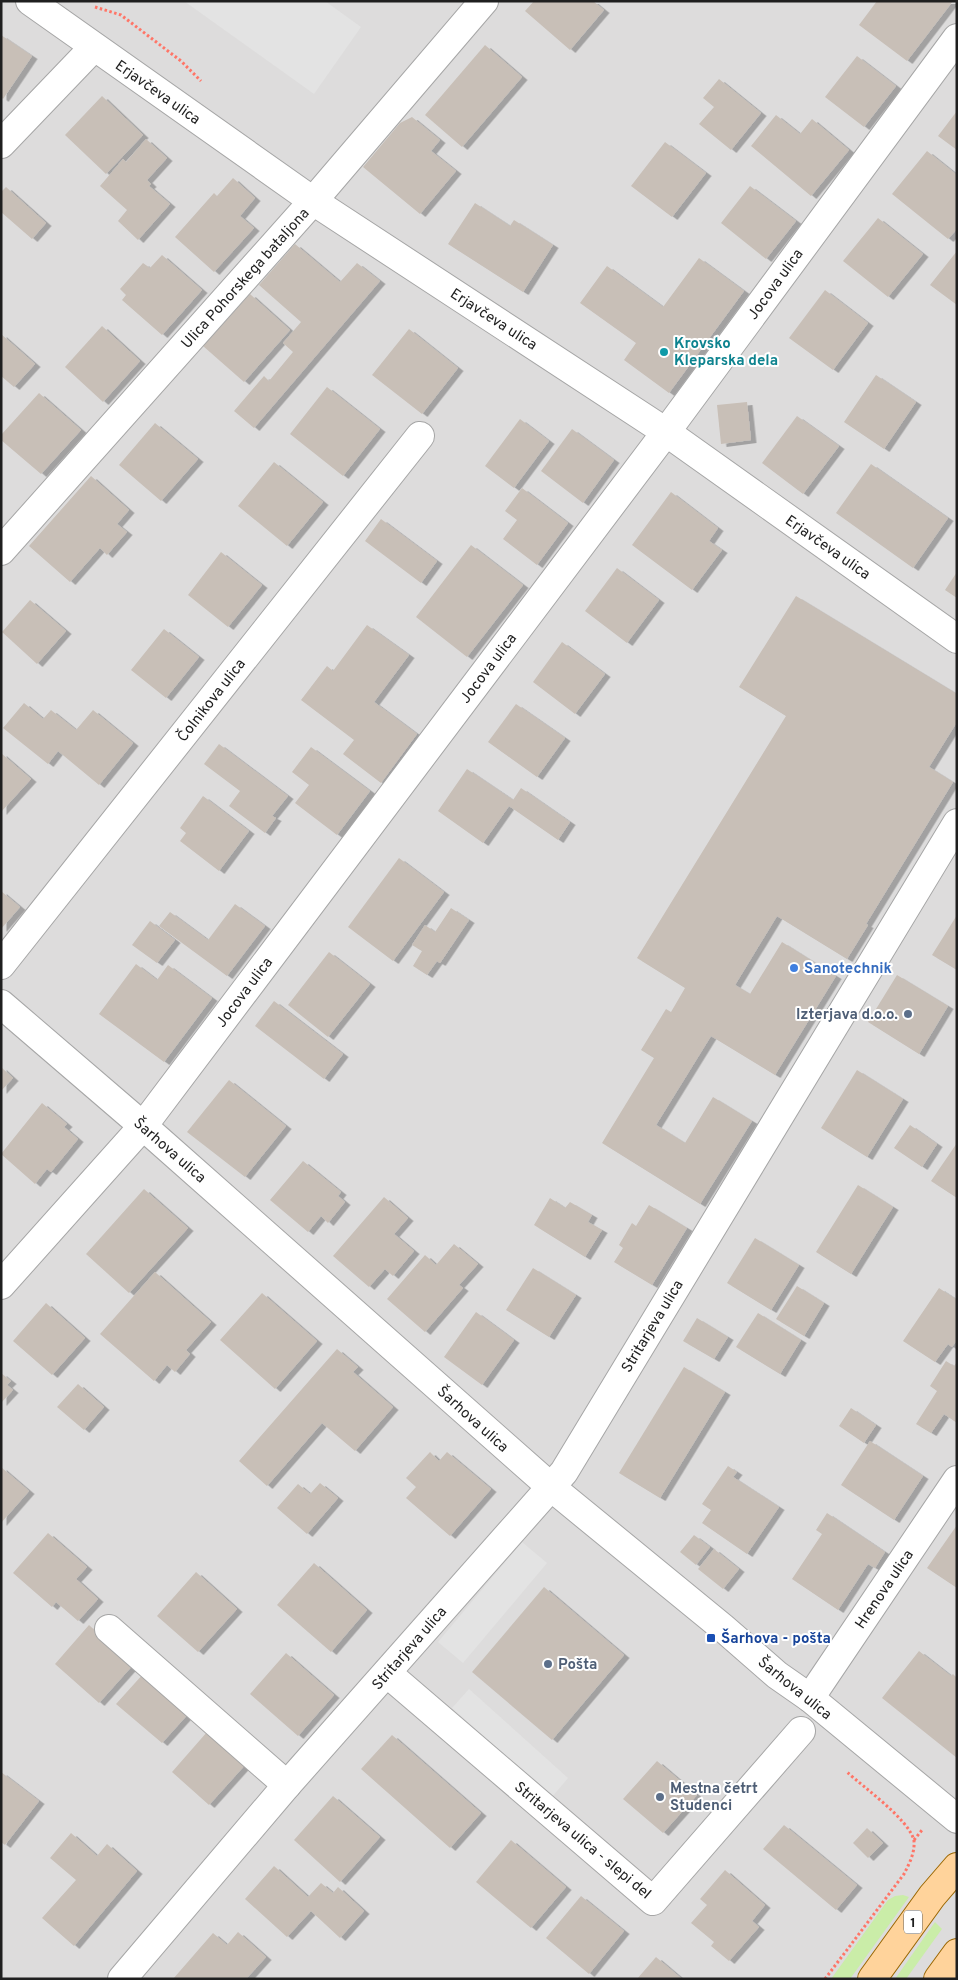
<svg xmlns="http://www.w3.org/2000/svg" width="958" height="1980" font-family="Overpass,sans-serif">
  <style>
    .residential { fill: #dddcdc }
    .grass { fill: #caeda8 }
    .parking { fill: #e3e3e3 }
    .building { fill: #c8bfb7; filter: url(#shadow) }
    .lines { fill: none; stroke-linecap: round; stroke-linejoin: round }
    .minor-casing { stroke: #a6a6a6; stroke-width: 30 }
    .major-casing { stroke: #9a6600; stroke-width: 30 }
    .path { stroke: #ff7567; stroke-width: 3; stroke-dasharray: 2.5 2.5; stroke-linecap: butt }
    .minor { stroke: #fff; stroke-width: 28 }
    .major { stroke: #ffd39b; stroke-width: 28 }
    .culture-dot { fill: #0f9aa8; stroke: #fff; stroke-width: 2 }
    .shop-dot { fill: #3f7fe0; stroke: #fff; stroke-width: 2 }
    .service-dot { fill: #5c6f8a; stroke: #fff; stroke-width: 2 }
    .transit-dot { fill: #1a4fb4; stroke: #fff; stroke-width: 2 }
    .labels { text-anchor: middle; stroke-width: 4; stroke-linejoin: round; paint-order: stroke }
    .shield { fill: #fff; stroke: #626262; stroke-width: 1 }
    .shield-label { font-size: 14px; font-weight: bold; fill: #1f1f1f }
    .street-label { font-size: 15px; fill: #1f1f1f; stroke: #fff }
    .culture-label { font-size: 15px; font-weight: bold; fill: #0d838f; stroke: #fff; text-anchor: start }
    .shop-label { font-size: 15px; font-weight: bold; fill: #366cbe; stroke: #fff; text-anchor: start }
    .service-label { font-size: 15px; font-weight: bold; fill: #4e5e75; stroke: #fff; text-anchor: start }
    .transit-label { font-size: 15px; font-weight: bold; fill: #164399; stroke: #fff; text-anchor: start }
  </style>
  <defs>
    <filter id="shadow"><feDropShadow dx="5.5" dy="3" stdDeviation="0" flood-color="#0004"/></filter>
  </defs>
  <rect width="100%" height="100%" fill="#f0ece4"/>
  <rect class="residential" x="1" y="1" width="956" height="1978"/>
  <g class="grass">
    <polygon points="903,1895 909,1897 850,1979 831,1979 888,1900 895,1896"/>
    <polygon points="935,1922 942,1929 906,1979 895,1979"/>
  </g>
  <g class="parking">
    <polygon points="184,1 325,1 361,27 314,94"/>
    <polygon points="522,1542 547,1563 463,1663 438,1642"/>
    <polygon points="469,1689 568,1778 552,1797 452,1708"/>
  </g>
  <g class="building">
    <polygon points="534,1 593,1 604,10 570,50 525,11"/>
    <polygon points="877,1 953,1 907,61 859,25"/>
    <polygon points="1,35 32,56 3,99 1,97"/>
    <polygon points="485,45 522,77 462,147 425,115"/>
    <polygon points="857,56 896,86 864,127 825,97"/>
    <polygon points="719,79 761,113 731,150 699,124 714,107 703,98"/>
    <polygon points="102,96 143,135 106,174 65,135"/>
    <polygon points="957,111 957,150 938,136"/>
    <polygon points="776,115 800,134 812,119 849,150 811,196 751,146"/>
    <polygon points="412,117 440,140 431,151 456,171 420,214 363,167 400,123"/>
    <polygon points="146,139 167,158 147,180 151,184 149,186 170,204 138,240 118,221 127,210 100,186 123,159 126,162"/>
    <polygon points="665,142 706,173 672,217 631,186"/>
    <polygon points="927,151 957,175 957,229 948,239 892,194"/>
    <polygon points="233,178 255,198 240,216 254,228 214,272 175,237 214,193 217,196"/>
    <polygon points="750,186 796,221 766,259 721,223"/>
    <polygon points="6,187 46,223 32,239 1,212 1,192"/>
    <polygon points="475,203 510,226 514,220 553,245 523,292 448,244"/>
    <polygon points="878,218 923,254 888,297 843,261"/>
    <polygon points="295,244 340,282 357,263 380,281 254,428 234,411 264,376 269,381 293,352 283,343 301,322 259,285"/>
    <polygon points="957,251 957,305 930,285"/>
    <polygon points="162,255 202,290 162,335 122,300 126,295 120,289 143,263 150,268"/>
    <polygon points="699,258 744,291 669,393 624,360 636,343 580,303 607,266 663,307"/>
    <polygon points="825,290 868,323 833,370 789,338"/>
    <polygon points="250,294 290,330 244,382 203,346"/>
    <polygon points="102,326 140,361 103,402 65,367"/>
    <polygon points="409,329 458,368 422,414 372,375"/>
    <polygon points="1,334 35,364 14,387 1,376"/>
    <polygon points="876,375 916,402 884,449 844,422"/>
    <polygon points="327,387 380,429 343,476 290,434"/>
    <polygon points="39,393 81,430 41,474 1,440 1,435"/>
    <polygon points="747,402 751,440 721,444 717,405"/>
    <polygon points="797,416 839,446 803,494 762,463"/>
    <polygon points="520,419 549,441 514,488 485,466"/>
    <polygon points="155,423 198,459 161,501 119,465"/>
    <polygon points="572,429 614,460 583,503 541,471"/>
    <polygon points="274,462 323,502 287,546 238,506"/>
    <polygon points="871,464 948,518 913,568 836,513"/>
    <polygon points="91,476 129,510 117,524 127,532 107,555 100,548 70,582 29,546"/>
    <polygon points="522,488 568,523 537,565 503,539 517,520 505,511"/>
    <polygon points="671,492 718,528 709,541 722,550 692,590 632,545"/>
    <polygon points="381,519 437,561 421,583 365,541"/>
    <polygon points="471,545 523,585 467,657 416,617"/>
    <polygon points="221,552 262,585 228,627 188,595"/>
    <polygon points="617,568 659,600 627,643 585,611"/>
    <polygon points="957,572 957,598 945,590"/>
    <polygon points="796,596 957,694 957,722 929,767 953,782 866,924 868,925 847,959 777,916 735,985 750,994 782,942 836,976 775,1075 711,1036 656,1125 685,1143 713,1097 752,1121 700,1204 602,1143 654,1058 641,1050 666,1009 671,1012 685,988 637,958 786,716 739,687"/>
    <polygon points="30,600 66,631 37,664 2,632"/>
    <polygon points="367,625 409,655 374,702 417,734 381,783 343,754 354,740 301,700 327,666 333,671"/>
    <polygon points="164,629 199,657 166,698 131,670"/>
    <polygon points="562,642 605,674 575,714 533,682"/>
    <polygon points="24,703 43,719 51,710 76,730 93,710 133,743 99,785 58,751 48,764 3,728"/>
    <polygon points="516,704 565,738 537,777 488,742"/>
    <polygon points="219,744 288,796 272,816 276,818 265,833 229,806 240,791 204,764"/>
    <polygon points="311,747 370,791 337,835 295,803 309,785 292,772"/>
    <polygon points="1,753 31,779 1,812"/>
    <polygon points="467,769 513,800 521,788 570,822 558,840 509,806 483,843 438,811"/>
    <polygon points="203,796 249,831 219,871 180,841 186,833 180,828"/>
    <polygon points="399,858 444,892 393,961 348,927"/>
    <polygon points="1,891 20,907 1,929"/>
    <polygon points="235,904 265,926 227,976 159,926 170,912 208,940"/>
    <polygon points="451,908 469,920 440,963 437,961 427,975 413,966 422,951 412,945 425,925 435,932"/>
    <polygon points="957,915 957,970 932,955"/>
    <polygon points="150,921 175,940 157,963 132,945"/>
    <polygon points="329,952 370,984 328,1037 288,1005"/>
    <polygon points="136,964 157,980 168,965 212,998 164,1062 99,1014"/>
    <polygon points="897,975 948,1006 919,1054 868,1022"/>
    <polygon points="274,1001 343,1054 324,1079 255,1026"/>
    <polygon points="1,1067 13,1078 1,1091"/>
    <polygon points="857,1070 903,1099 867,1157 821,1128"/>
    <polygon points="229,1080 286,1126 245,1177 187,1132"/>
    <polygon points="42,1103 67,1124 64,1127 78,1139 51,1172 47,1169 35,1184 1,1154"/>
    <polygon points="910,1125 937,1144 922,1167 894,1148"/>
    <polygon points="957,1143 957,1198 931,1181"/>
    <polygon points="303,1161 341,1192 338,1196 345,1202 328,1223 321,1216 308,1232 270,1200"/>
    <polygon points="858,1185 893,1207 851,1274 816,1252"/>
    <polygon points="144,1189 188,1228 129,1293 86,1254"/>
    <polygon points="384,1197 408,1218 394,1234 414,1251 393,1276 385,1269 369,1287 333,1256"/>
    <polygon points="550,1198 565,1208 570,1202 592,1215 588,1222 602,1230 585,1257 534,1225"/>
    <polygon points="649,1205 687,1228 652,1285 614,1262 623,1248 619,1245 632,1223 636,1226"/>
    <polygon points="755,1238 799,1265 771,1310 727,1283"/>
    <polygon points="454,1244 478,1264 459,1285 463,1288 425,1332 387,1299 425,1255 436,1265"/>
    <polygon points="533,1268 576,1295 549,1337 506,1310"/>
    <polygon points="155,1272 211,1322 186,1350 190,1354 175,1372 167,1365 154,1381 100,1334"/>
    <polygon points="797,1286 824,1303 804,1336 776,1319"/>
    <polygon points="939,1288 957,1300 957,1340 952,1347 948,1344 935,1362 903,1341"/>
    <polygon points="262,1293 317,1341 275,1389 220,1340"/>
    <polygon points="46,1303 85,1338 52,1375 13,1341"/>
    <polygon points="476,1312 514,1340 482,1385 444,1357"/>
    <polygon points="758,1313 801,1340 780,1374 736,1347"/>
    <polygon points="697,1318 728,1337 714,1359 683,1341"/>
    <polygon points="337,1349 358,1367 353,1372 393,1407 355,1451 322,1423 267,1486 239,1461"/>
    <polygon points="946,1361 954,1366 957,1362 957,1423 944,1414 931,1433 916,1424 937,1391 930,1386"/>
    <polygon points="684,1367 725,1392 660,1498 619,1473"/>
    <polygon points="1,1373 11,1381 7,1385 13,1390 1,1403"/>
    <polygon points="78,1384 104,1407 84,1430 57,1407"/>
    <polygon points="851,1408 876,1425 864,1443 839,1426"/>
    <polygon points="870,1441 923,1476 894,1520 841,1485"/>
    <polygon points="430,1452 439,1461 447,1452 491,1489 450,1536 406,1498 416,1487 406,1478"/>
    <polygon points="728,1466 737,1472 733,1477 779,1507 747,1554 702,1523 711,1510 702,1504"/>
    <polygon points="1,1467 29,1491 1,1523"/>
    <polygon points="320,1483 338,1498 307,1534 277,1508 298,1484 310,1494"/>
    <polygon points="827,1513 885,1552 875,1568 868,1564 838,1610 792,1579 822,1534 816,1530"/>
    <polygon points="957,1525 957,1588 927,1568"/>
    <polygon points="48,1533 87,1567 76,1579 98,1599 78,1621 56,1602 52,1607 13,1573"/>
    <polygon points="694,1535 710,1547 696,1565 680,1552"/>
    <polygon points="714,1549 739,1569 723,1589 698,1569"/>
    <polygon points="314,1563 367,1610 331,1652 277,1605"/>
    <polygon points="196,1572 237,1609 198,1652 157,1616"/>
    <polygon points="544,1587 624,1655 552,1740 472,1672"/>
    <polygon points="89,1625 133,1665 99,1703 55,1664"/>
    <polygon points="919,1651 951,1676 953,1674 957,1678 957,1758 882,1698"/>
    <polygon points="286,1653 334,1695 298,1736 250,1694"/>
    <polygon points="144,1673 189,1713 162,1743 116,1704"/>
    <polygon points="207,1732 245,1765 209,1805 172,1772"/>
    <polygon points="392,1735 481,1813 450,1848 361,1769"/>
    <polygon points="657,1761 697,1795 663,1833 623,1799"/>
    <polygon points="1,1772 39,1801 5,1845 1,1842"/>
    <polygon points="333,1796 380,1837 340,1882 294,1840"/>
    <polygon points="784,1825 857,1885 836,1910 763,1849"/>
    <polygon points="867,1828 883,1843 868,1858 853,1843"/>
    <polygon points="71,1833 97,1856 107,1844 137,1871 74,1946 42,1918 76,1880 50,1858"/>
    <polygon points="511,1840 566,1887 531,1928 476,1882"/>
    <polygon points="274,1866 308,1897 321,1883 333,1893 338,1887 364,1911 340,1938 311,1911 287,1937 245,1899"/>
    <polygon points="725,1870 765,1905 752,1921 759,1927 729,1961 711,1946 714,1942 691,1923 707,1905 700,1899"/>
    <polygon points="581,1896 624,1931 589,1974 546,1938"/>
    <polygon points="238,1932 266,1957 246,1979 173,1979 213,1933 227,1945"/>
    <polygon points="656,1957 682,1979 637,1979"/>
  </g>
  <g class="lines">
    <g class="minor-casing">
      <g id="minor">
        <polyline points="30,1 313,201 666,432 957,639"/>
        <polyline points="1,144 94,47"/>
        <polyline points="1,551 313,201 484,1"/>
        <polyline points="1,965 420,436"/>
        <polyline points="1,1004 143,1126 551,1487 722,1627 777,1675 810,1698 957,1819"/>
        <polyline points="1,1285 143,1126 666,432 957,38"/>
        <polyline points="109,1629 287,1785"/>
        <polyline points="387,1673 653,1901 801,1731"/>
        <polyline points="810,1698 957,1480"/>
        <polyline points="122,1979 287,1785 564,1472 957,823"/>
      </g>
    </g>
    <g class="major-casing">
      <g id="major">
        <polyline points="872,1979 932,1896 957,1867"/>
        <polyline points="938,1979 957,1953"/>
      </g>
    </g>
    <g class="path">
      <polyline points="95,7 121,15 181,61 201,81"/>
      <polyline points="914,1840 922,1830"/>
      <path d="M 825,1979 L 904,1874 C 909,1864 915,1853 914,1841 C 910,1820 863,1787 847,1772"/>
    </g>
    <use href="#minor" class="minor"/>
    <use href="#major" class="major"/>
  </g>
  <circle class="culture-dot" cx="664" cy="352" r="5"/>
  <circle class="shop-dot" cx="794" cy="968" r="5"/>
  <g class="service-dot">
    <circle cx="908" cy="1014" r="5"/>
    <circle cx="548" cy="1664" r="5"/>
    <circle cx="660" cy="1797" r="5"/>
  </g>
  <rect class="transit-dot" x="706" y="1633" width="10" height="10" rx="2.5"/>
  <g class="labels">
    <rect class="shield" x="904" y="1910.5" width="18" height="23" rx="4"/>
    <g class="shield-label">
      <text x="913" y="1927">1</text>
    </g>
    <g class="street-label">
      <text transform="translate(158 92) rotate(35)" y="5">Erjavčeva ulica</text>
      <text transform="translate(245 278) rotate(-48)" y="5">Ulica Pohorskega bataljona</text>
      <text transform="translate(775 284) rotate(-54)" y="5">Jocova ulica</text>
      <text transform="translate(494 319) rotate(33)" y="5">Erjavčeva ulica</text>
      <text transform="translate(828 547) rotate(35)" y="5">Erjavčeva ulica</text>
      <text transform="translate(488 668) rotate(-53)" y="5">Jocova ulica</text>
      <text transform="translate(211 700) rotate(-52)" y="5">Čolnikova ulica</text>
      <text transform="translate(244 992) rotate(-53)" y="5">Jocova ulica</text>
      <text transform="translate(170 1150) rotate(41)" y="5">Šarhova ulica</text>
      <text transform="translate(652 1326) rotate(-59)" y="5">Stritarjeva ulica</text>
      <text transform="translate(473 1419) rotate(42)" y="5">Šarhova ulica</text>
      <text transform="translate(884 1589) rotate(-56)" y="5">Hrenova ulica</text>
      <text transform="translate(409 1648) rotate(-49)" y="5">Stritarjeva ulica</text>
      <text transform="translate(795 1688) rotate(39)" y="5">Šarhova ulica</text>
      <text transform="translate(583 1840) rotate(40)" y="5">Stritarjeva ulica - slepi del</text>
    </g>
    <g class="culture-label">
      <text x="674" y="348">Krovsko<tspan x="674" dy="17">Kleparska dela</tspan></text>
    </g>
    <g class="shop-label">
      <text x="804" y="973">Sanotechnik</text>
    </g>
    <g class="service-label">
      <text x="898" y="1019" text-anchor="end">Izterjava d.o.o.</text>
      <text x="558" y="1669">Pošta</text>
      <text x="670" y="1793">Mestna četrt<tspan x="670" dy="17">Studenci</tspan></text>
    </g>
    <g class="transit-label">
      <text x="721" y="1643">Šarhova - pošta</text>
    </g>
  </g>
  <rect width="958" height="1980" fill="none" stroke="#1f1f1f" stroke-width="5"/>
</svg>
